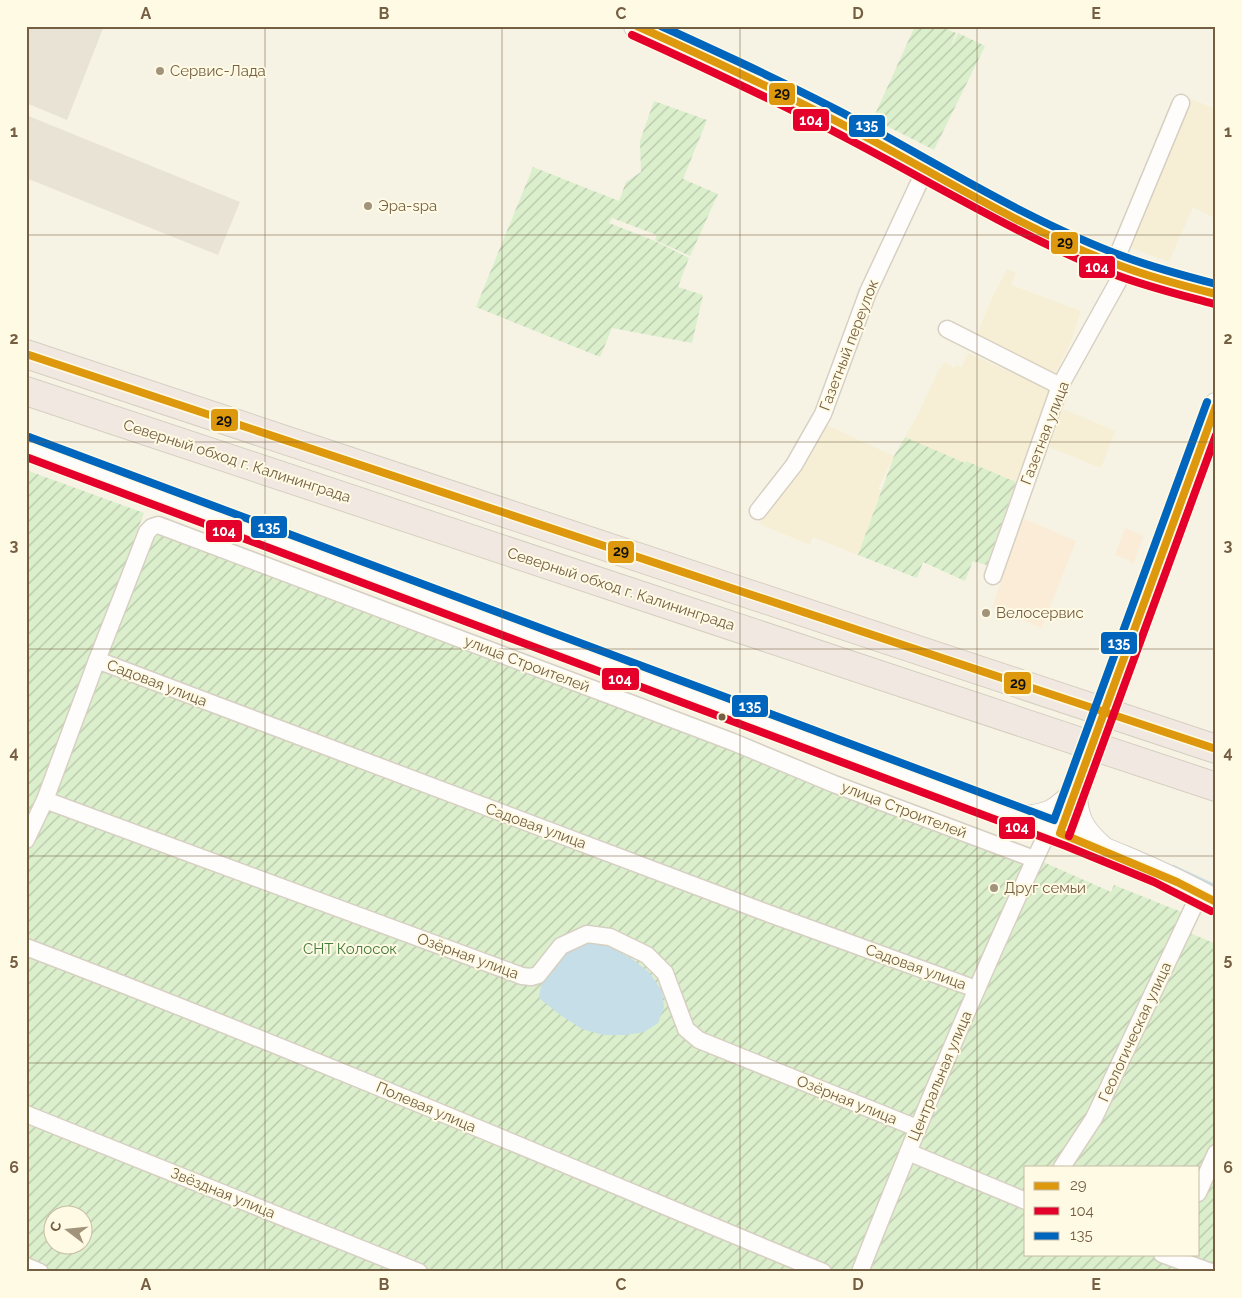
<svg xmlns="http://www.w3.org/2000/svg" width="1242" height="1298" font-family="Raleway,sans-serif">
  <style>
    .residential { fill: #f6efd6 }
    .commercial { fill: #fbecd8 }
    .industrial { fill: #e9e3d5 }
    .garden { fill: url(#garden-furrows); fill-rule: evenodd }
    .water { fill: #c5dee8 }
    .lines { fill: none; stroke-linecap: round; stroke-linejoin: round }
    .stream { stroke: #c5dee8; stroke-width: 4.5 }
    .secondary-tunnel { stroke: #d6cebc; stroke-width: 24; stroke-dasharray: 24 12; stroke-linecap: butt }
    .street-casing { stroke: #d7d0c2; stroke-width: 19 }
    .secondary-casing { stroke: #d6cfc1; stroke-width: 26 }
    .highway-casing { stroke: #d5cfc2; stroke-width: 30 }
    .street { stroke: #fefdfb; stroke-width: 16 }
    .secondary { stroke: #fefdfb; stroke-width: 24 }
    .highway { stroke: #f1e9e1; stroke-width: 28 }
    .bus-1-casing { stroke: #fffae4; stroke-width: 11 }
    .bus-2-casing { stroke: #fffae4; stroke-width: 11 }
    .bus-3-casing { stroke: #fffae4; stroke-width: 11 }
    .bus-1 { stroke: #dd980d; stroke-width: 8 }
    .bus-2 { stroke: #e4002b; stroke-width: 8 }
    .bus-3 { stroke: #0065bd; stroke-width: 8 }
    .grid { fill: none; stroke: #755f43; stroke-width: 1; stroke-opacity: 0.55 }
    .poi-dot { fill: #a2937b; stroke: #fffae4; stroke-width: 2 }
    .bus-dot { fill: #755f43; stroke: #fffae4; stroke-width: 2 }
    .labels { text-anchor: middle; stroke-width: 4; stroke-linejoin: round; paint-order: stroke }
    .poi-label { font-size: 15px; fill: #755f43; stroke: #fffae4; text-anchor: start }
    .street-label { font-size: 15px; fill: #755f43; stroke: #fffae4 }
    .park-label { font-size: 15px; fill: #427c3a; stroke: #fffae4 }
    .line-badge { stroke: #fffae4; stroke-width: 2 }
    .badge-label { font-size: 14px; text-anchor: middle; font-weight: bold; fill: #fff }
    .pale-badge-label { font-size: 14px; text-anchor: middle; font-weight: bold; fill: #111 }
    .neatline { fill: none; stroke: #755f43; stroke-width: 2 }
    .grid-label { font-size: 16px; text-anchor: middle; font-weight: bold; fill: #755f43 }
  </style>
  <defs>
    <pattern id="garden-furrows" width="10" height="10" patternUnits="userSpaceOnUse" patternTransform="scale(1.25)"><rect width="10" height="10" fill="#dbefcd"/><path d="M-1 1l2-2M0 10L10 0M9 11l2-2" fill="none" stroke="#b6c5a8"/></pattern>
  </defs>
  <rect width="100%" height="100%" fill="#f6f3e4"/>
  <g class="residential">
    <polygon points="1189,98 1216,109 1216,219 1193,207 1169,262 1129,247 1157,169"/>
    <polygon points="1007,269 1016,273 1011,285 1081,311 1071,342 1055,374 1014,360 995,352 998,345 976,336 991,300"/>
    <polygon points="968,353 1050,390 1016,482 966,461 965,463 905,437 919,412 939,369 945,362 954,368 956,365 962,367"/>
    <polygon points="1063,409 1115,431 1101,468 1049,447"/>
    <polygon points="820,422 894,456 878,489 881,490 858,555 813,537 810,545 759,524 796,456"/>
  </g>
  <g class="commercial">
    <polygon points="1022,518 1076,541 1042,628 992,608"/>
    <polygon points="1125,528 1144,536 1133,564 1129,560 1115,555"/>
  </g>
  <g class="industrial">
    <polygon points="26,26 104,26 67,120 26,103"/>
    <polygon points="26,115 240,202 218,255 26,178"/>
  </g>
  <g class="garden">
    <polygon points="915,26 940,26 956,33 950,49 958,33 985,46 934,150 873,119"/>
    <polygon points="654,101 707,120 683,179 718,194 690,256 655,240 657,235 612,218 609,223 655,241 689,258 678,287 703,295 692,343 612,328 600,357 476,307 533,167 619,201 626,182 641,172 640,141"/>
    <polygon points="905,437 965,463 966,461 1016,482 987,565 973,561 965,581 923,562 917,578 858,555 894,456"/>
    <path d="M 26,470 L 144,513 L 133,542 L 139,545 L 147,527 L 1041,861 L 1111,892 L 1114,885 L 1184,913 L 1184,920 L 1190,933 L 1216,944 L 1216,1272 L 26,1272 ZM 1026,1167 L 1198,1167 L 1198,1254 L 1026,1254 ZM 52,1216 L 82,1216 L 82,1246 L 52,1246 Z"/>
  </g>
  <path class="water" d="M 596,939 L 632,959 L 649,972 L 662,991 L 664,1007 L 658,1023 L 644,1032 L 626,1035 L 603,1035 L 582,1029 L 559,1014 L 539,998 C 541,977 555,952 576,944 C 583,941 590,941 596,939 Z"/>
  <g class="lines">
    <polyline class="stream" points="1173,867 1216,887"/>
    <polyline class="secondary-tunnel" points="1082,773 1114,681"/>
    <g class="street-casing">
      <g id="street">
        <polyline points="1114,264 1181,103"/>
        <polyline points="947,329 1060,386"/>
        <polyline points="758,511 794,465 823,414 868,292 925,170"/>
        <polyline points="993,576 1060,386 1125,269"/>
        <polyline points="97,660 770,914 976,989"/>
        <polyline points="45,800 522,976 531,977 538,975 561,946 587,934 610,937 647,955 665,973 686,1029 699,1040 917,1128"/>
        <polyline points="26,840 45,800 97,660 147,532 152,527 158,525 609,695 733,742 834,784 1034,859"/>
        <path d="M 26,947 C 294,1049 558,1162 823,1272"/>
        <polyline points="26,1114 419,1272"/>
        <polyline points="908,1152 1026,1201"/>
        <polyline points="1062,1167 1094,1118 1200,893"/>
        <polyline points="1198,1193 1216,1153"/>
        <polyline points="1162,1254 1211,1272"/>
        <polyline points="26,1266 40,1272"/>
        <path d="M 860,1272 C 919,1122 981,974 1049,829"/>
      </g>
    </g>
    <g class="secondary-casing">
      <g id="secondary">
        <path d="M 636,26 C 710,59 783,93 855,131 C 972,193 1085,267 1216,294"/>
        <path d="M 26,446 L 980,802 C 1059,833 1141,860 1216,902"/>
        <polyline points="1114,681 1216,405"/>
        <path d="M 1075,792 C 1075,818 1082,830 1101,847"/>
        <path d="M 1020,818 C 1047,817 1057,812 1075,792"/>
      </g>
    </g>
    <g class="highway-casing">
      <g id="highway">
        <polyline points="26,354 1216,749"/>
        <polyline points="26,391 1216,787"/>
      </g>
    </g>
    <use href="#street" class="street"/>
    <use href="#secondary" class="secondary"/>
    <use href="#highway" class="highway"/>
    <g class="bus-1-casing">
      <g id="bus-1">
        <path d="M 637,26 C 710,59 784,93 855,131 C 943,178 1028,232 1121,266 C 1152,278 1184,286 1216,294"/>
        <polyline points="26,354 1216,749"/>
        <polyline points="1216,406 1060,833 1177,882 1216,902"/>
      </g>
    </g>
    <g class="bus-2-casing">
      <g id="bus-2">
        <path d="M 632,35 C 705,68 779,102 850,140 C 938,186 1023,238 1116,275 C 1148,287 1181,295 1214,304"/>
        <polyline points="26,457 1066,846 1154,882 1211,911"/>
        <polyline points="1069,836 1216,435"/>
      </g>
    </g>
    <g class="bus-3-casing">
      <g id="bus-3">
        <path d="M 661,26 C 729,57 797,88 862,123 C 948,170 1033,223 1125,257 C 1155,268 1185,276 1216,284"/>
        <polyline points="29,437 1054,820 1207,402"/>
      </g>
    </g>
    <use href="#bus-1" class="bus-1"/>
    <use href="#bus-2" class="bus-2"/>
    <use href="#bus-3" class="bus-3"/>
  </g>
  <path class="grid" d="M 265,26 L 265,1272M 502,26 L 502,1272M 740,26 L 740,1272M 977,26 L 977,1272M 26,235 L 1216,235M 26,442 L 1216,442M 26,649 L 1216,649M 26,856 L 1216,856M 26,1063 L 1216,1063"/>
  <g class="poi-dot">
    <circle cx="160" cy="71" r="5"/>
    <circle cx="368" cy="206" r="5"/>
    <circle cx="986" cy="613" r="5"/>
    <circle cx="994" cy="888" r="5"/>
  </g>
  <circle class="bus-dot" cx="722" cy="717" r="4.5"/>
  <g class="labels">
    <g class="poi-label">
      <text x="170" y="76">Сервис-Лада</text>
      <text x="378" y="211">Эра-spa</text>
      <text x="996" y="618">Велосервис</text>
      <text x="1004" y="893">Друг семьи</text>
    </g>
    <g class="street-label">
      <text transform="translate(849 345) rotate(-69)" y="5">Газетный переулок</text>
      <text transform="translate(1045 433) rotate(-69)" y="5">Газетная улица</text>
      <text transform="translate(237 461) rotate(18)" y="5">Северный обход г. Калининграда</text>
      <text transform="translate(621 589) rotate(18)" y="5">Северный обход г. Калининграда</text>
      <text transform="translate(527 664) rotate(21)" y="5">улица Строителей</text>
      <text transform="translate(157 683) rotate(21)" y="5">Садовая улица</text>
      <text transform="translate(904 810) rotate(21)" y="5">улица Строителей</text>
      <text transform="translate(536 826) rotate(20)" y="5">Садовая улица</text>
      <text transform="translate(468 956) rotate(20)" y="5">Озёрная улица</text>
      <text transform="translate(916 967) rotate(20)" y="5">Садовая улица</text>
      <text transform="translate(1135 1032) rotate(-65)" y="5">Геологическая улица</text>
      <text transform="translate(940 1076) rotate(-67)" y="5">Центральная улица</text>
      <text transform="translate(847 1100) rotate(22)" y="5">Озёрная улица</text>
      <text transform="translate(426 1107) rotate(23)" y="5">Полевая улица</text>
      <text transform="translate(223 1193) rotate(22)" y="5">Звёздная улица</text>
    </g>
    <g class="park-label">
      <text x="350" y="954">СНТ Колосок</text>
    </g>
  </g>
  <g class="line-badge">
    <rect x="768" y="82" width="28" height="24" rx="5" fill="#dd980d"/>
    <rect x="792" y="108" width="38" height="24" rx="5" fill="#e4002b"/>
    <rect x="848" y="114" width="38" height="24" rx="5" fill="#0065bd"/>
    <rect x="1050" y="231" width="29" height="24" rx="5" fill="#dd980d"/>
    <rect x="1078" y="255" width="38" height="24" rx="5" fill="#e4002b"/>
    <rect x="210" y="408" width="29" height="24" rx="5" fill="#dd980d"/>
    <rect x="250" y="515" width="38" height="24" rx="5" fill="#0065bd"/>
    <rect x="205" y="519" width="38" height="24" rx="5" fill="#e4002b"/>
    <rect x="607" y="540" width="28" height="24" rx="5" fill="#dd980d"/>
    <rect x="1100" y="631" width="38" height="24" rx="5" fill="#0065bd"/>
    <rect x="601" y="667" width="39" height="24" rx="5" fill="#e4002b"/>
    <rect x="1003" y="671" width="29" height="24" rx="5" fill="#dd980d"/>
    <rect x="731" y="694" width="38" height="24" rx="5" fill="#0065bd"/>
    <rect x="998" y="816" width="38" height="24" rx="5" fill="#e4002b"/>
  </g>
  <g class="badge-label">
    <text x="811" y="125">104</text>
    <text x="867" y="130">135</text>
    <text x="1097" y="272">104</text>
    <text x="269" y="532">135</text>
    <text x="224" y="536">104</text>
    <text x="1119" y="648">135</text>
    <text x="620" y="684">104</text>
    <text x="750" y="711">135</text>
    <text x="1017" y="832">104</text>
  </g>
  <g class="pale-badge-label">
    <text x="782" y="98">29</text>
    <text x="1065" y="247">29</text>
    <text x="224" y="425">29</text>
    <text x="621" y="556">29</text>
    <text x="1018" y="688">29</text>
  </g>
  <rect width="1242" height="1298" fill="none" stroke="#fffae4" stroke-width="55"/>
  <rect x="1024" y="1166" width="175" height="90" fill="#fffae4" stroke="#c8bca4"/>
  <rect x="1034" y="1182" width="25" height="8" fill="#dd980d" stroke="#c8bca4"/>
  <text x="1070" y="1190" font-size="15" fill="#755f43">29</text>
  <rect x="1034" y="1207" width="25" height="8" fill="#e4002b" stroke="#c8bca4"/>
  <text x="1070" y="1216" font-size="15" fill="#755f43">104</text>
  <rect x="1034" y="1232" width="25" height="8" fill="#0065bd" stroke="#c8bca4"/>
  <text x="1070" y="1240" font-size="15" fill="#755f43">135</text>
  <g transform="translate(68 1230) rotate(286)"><circle r="24" fill="#fffae4" stroke="#c8bca4"/>
  <path d="M0-4L9 19L0 12L-9 19Z" fill="#a2937b"/>
  <text y="-8" font-size="14" font-weight="bold" text-anchor="middle" fill="#755f43">С</text>
  </g>
  <rect x="28" y="28" width="1186" height="1242" class="neatline"/>
  <g class="grid-label">
    <text x="146" y="19">A</text>
    <text x="384" y="19">B</text>
    <text x="621" y="19">C</text>
    <text x="858" y="19">D</text>
    <text x="1096" y="19">E</text>
    <text x="14" y="137">1</text>
    <text x="1228" y="137">1</text>
    <text x="14" y="344">2</text>
    <text x="1228" y="344">2</text>
    <text x="14" y="551">3</text>
    <text x="1228" y="551">3</text>
    <text x="14" y="758">4</text>
    <text x="1228" y="758">4</text>
    <text x="14" y="965">5</text>
    <text x="1228" y="965">5</text>
    <text x="14" y="1173">6</text>
    <text x="1228" y="1173">6</text>
    <text x="146" y="1290">A</text>
    <text x="384" y="1290">B</text>
    <text x="621" y="1290">C</text>
    <text x="858" y="1290">D</text>
    <text x="1096" y="1290">E</text>
  </g>
</svg>
